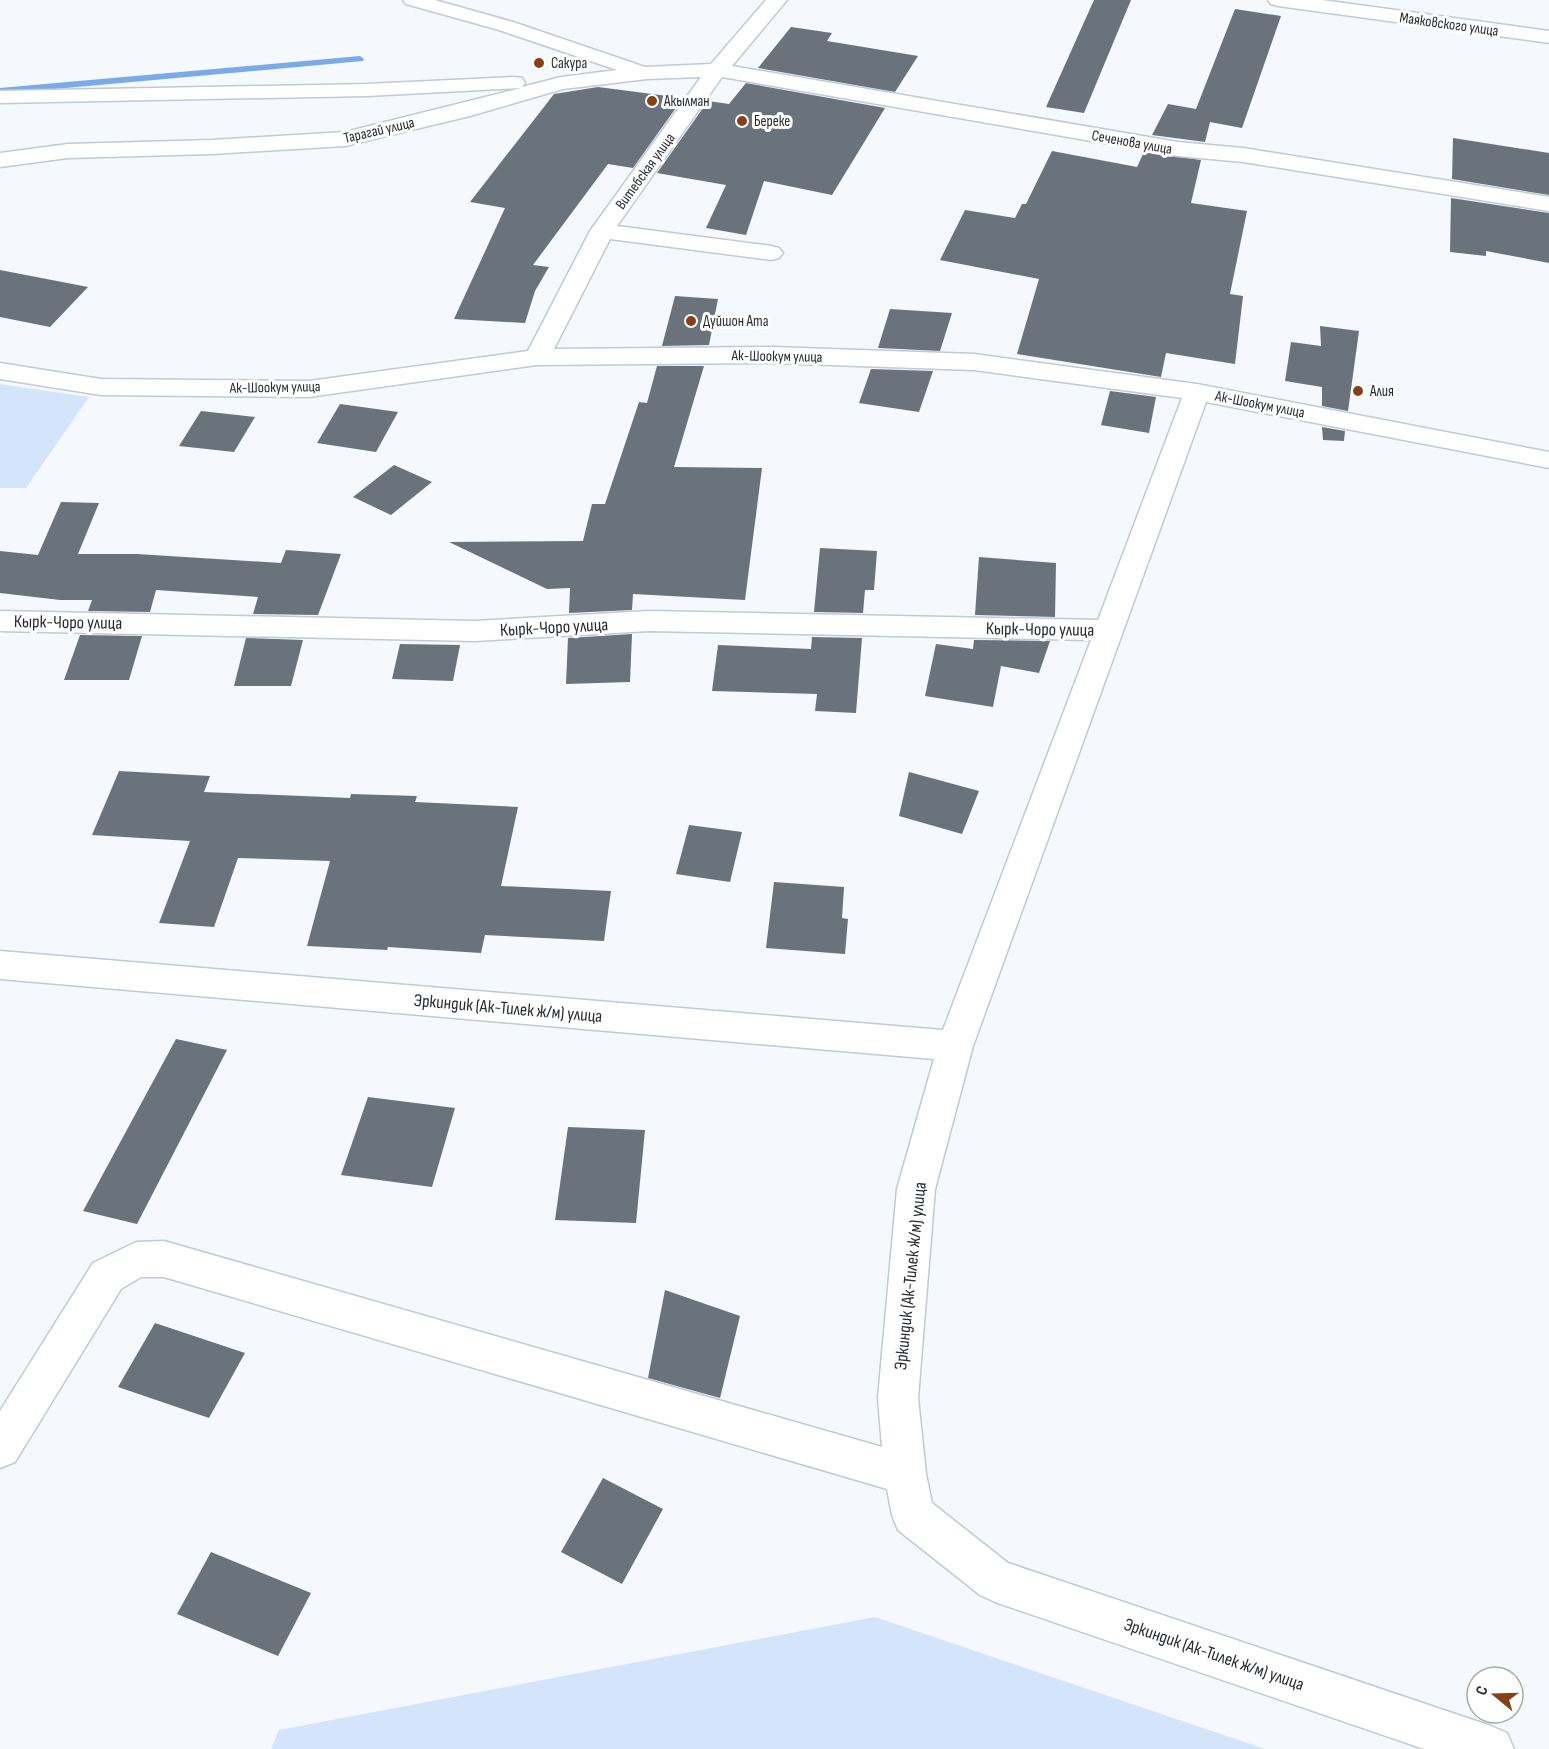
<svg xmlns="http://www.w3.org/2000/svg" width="1549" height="1749" font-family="'Sofia Sans Condensed',sans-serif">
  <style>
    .green { fill: #d4e5fb }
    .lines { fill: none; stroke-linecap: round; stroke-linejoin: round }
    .stream { fill: #7ca9e8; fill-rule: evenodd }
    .building { fill: #6a727c }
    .minor-casing { stroke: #c1c9d5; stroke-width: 3 }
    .minor { fill: #fff; fill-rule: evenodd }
    .poi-dot { fill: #864118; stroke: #fff; stroke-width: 2 }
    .labels { text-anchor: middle; stroke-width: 6; stroke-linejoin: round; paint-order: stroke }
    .far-street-label { font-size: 15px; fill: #272a2e; stroke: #fff }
    .far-poi-label { font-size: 15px; fill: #272a2e; stroke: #fff; text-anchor: start }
    .street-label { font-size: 18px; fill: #272a2e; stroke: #fff }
  </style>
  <rect width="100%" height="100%" fill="#f5f8fd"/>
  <g class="green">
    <polygon points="0,384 89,397 26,488 0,488"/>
    <polygon points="875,1617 1265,1749 271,1749 279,1730"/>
  </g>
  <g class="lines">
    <polygon class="stream" points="360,56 364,59 363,61 0,94 0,88"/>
  </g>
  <g class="building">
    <polygon points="1094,0 1131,0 1084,113 1046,107"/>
    <polygon points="1235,9 1281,16 1242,128 1210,122 1205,142 1152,135 1168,104 1196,109"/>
    <polygon points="791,27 832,33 827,41 918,56 895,92 758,68"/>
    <polygon points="746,83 885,108 832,195 764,181 746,235 706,228 726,185 657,173 708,101 729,104"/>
    <polygon points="598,87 683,98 633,168 608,164 533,265 549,267 535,291 525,323 454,319 505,208 470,202 554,94"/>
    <polygon points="1453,138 1549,153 1549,195 1452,179"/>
    <polygon points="1052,151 1137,167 1144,152 1201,160 1191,203 1247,211 1230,294 1243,296 1235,364 1166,353 1161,377 1017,354 1039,279 940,260 965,210 1015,218 1022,204 1026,204"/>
    <polygon points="1451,198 1549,213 1549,263 1486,251 1486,256 1450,252"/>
    <polygon points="0,270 88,287 50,327 0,317"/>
    <polygon points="675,296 718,299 709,345 662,346"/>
    <polygon points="890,309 952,313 940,351 878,348"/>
    <polygon points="1320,326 1359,331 1348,411 1322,406 1322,387 1285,381 1291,342 1321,346"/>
    <polygon points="657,366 704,366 674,467 762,468 745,600 633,594 632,610 569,613 570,588 547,589 449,542 583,541 592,504 605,504 639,402 647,403"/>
    <polygon points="871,369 933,371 919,412 859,403"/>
    <polygon points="1110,391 1156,397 1149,433 1101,425"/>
    <polygon points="340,404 398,412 376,452 317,443"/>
    <polygon points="201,411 255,417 234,452 179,446"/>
    <polygon points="1322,427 1345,431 1344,441 1323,440"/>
    <polygon points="394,465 432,482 391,515 353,497"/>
    <polygon points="61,502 99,503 78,554 137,554 281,563 286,550 341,554 318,615 253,614 258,597 156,590 150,612 88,611 92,600 60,600 0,593 0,551 38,555"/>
    <polygon points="820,548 877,551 874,590 865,590 863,613 814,612"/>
    <polygon points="979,557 1056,563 1055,617 975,615"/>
    <polygon points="632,634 630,682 566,684 568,638"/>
    <polygon points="80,635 142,636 129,680 64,680"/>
    <polygon points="812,637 862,638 856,713 815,711 817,694 712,691 718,645 811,649"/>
    <polygon points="246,638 303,640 291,686 234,686"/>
    <polygon points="974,640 1050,641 1039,673 1001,666 993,707 925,696 936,644 973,649"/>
    <polygon points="400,644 460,645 453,681 392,679"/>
    <polygon points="119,771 210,776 204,792 350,798 351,794 417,796 415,802 518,807 501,886 611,891 604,941 485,935 481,953 388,947 387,950 307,946 330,861 238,858 214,927 159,923 190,841 92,835"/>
    <polygon points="909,772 979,791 962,834 899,816"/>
    <polygon points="689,825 742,832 730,882 676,874"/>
    <polygon points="774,882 844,887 842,918 848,919 845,954 766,948"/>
    <polygon points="176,1039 227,1050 137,1224 83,1211"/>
    <polygon points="368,1097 455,1108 432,1187 341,1175"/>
    <polygon points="568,1127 645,1130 636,1223 555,1220"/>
    <polygon points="665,1290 740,1316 720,1398 648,1378"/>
    <polygon points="155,1323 245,1353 209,1418 118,1387"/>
    <polygon points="603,1478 663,1509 622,1584 561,1552"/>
    <polygon points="211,1552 311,1593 278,1656 177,1614"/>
  </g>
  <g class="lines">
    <g class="minor-casing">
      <g id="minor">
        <polygon points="403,0 435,0 513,22 645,67 711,64 766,0 787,0 732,66 1178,142 1243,148 1549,197 1549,211 1243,162 1178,156 722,77 617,226 771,246 779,248 783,253 779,258 771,260 610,239 554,349 773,347 974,354 1197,384 1549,452 1549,468 1206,402 973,1046 935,1189 918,1398 926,1474 932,1503 1008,1563 1491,1726 1507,1733 1514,1749 1424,1749 995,1602 980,1595 898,1530 892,1515 887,1489 164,1277 141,1277 121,1289 15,1462 0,1468 0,1411 93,1263 136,1242 164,1241 882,1447 878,1398 897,1189 934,1059 0,979 0,951 943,1030 1091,640 649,631 475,641 0,631 0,611 475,621 649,611 1098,620 1182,398 974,370 773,363 537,365 309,397 101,395 0,379 0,363 101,379 309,381 528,351 590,231 701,77 647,79 563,89 470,116 345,146 212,154 68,158 0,167 0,153 68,144 212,140 345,132 521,88 367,96 0,103 0,91 367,84 514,77 522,78 525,83 522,87 561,77 617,70 499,30 406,4"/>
        <polygon points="1268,0 1322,0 1549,31 1549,43 1278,6 1271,4"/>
      </g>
    </g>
    <use href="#minor" class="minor"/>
  </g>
  <g class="poi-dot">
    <circle cx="539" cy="63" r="6"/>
    <circle cx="652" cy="101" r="6"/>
    <circle cx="742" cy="121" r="6"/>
    <circle cx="691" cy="321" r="6"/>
    <circle cx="1358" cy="391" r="6"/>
  </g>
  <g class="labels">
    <g class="far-street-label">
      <text transform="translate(1449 24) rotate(8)" y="5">Маяковского улица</text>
      <text transform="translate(379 130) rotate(-13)" y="5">Тарагай улица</text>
      <text transform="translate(1132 142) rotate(10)" y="5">Сеченова улица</text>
      <text transform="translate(645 171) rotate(-54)" y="5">Витебская улица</text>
      <text transform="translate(777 356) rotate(1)" y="5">Ак-Шоокум улица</text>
      <text transform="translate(275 387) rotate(-1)" y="5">Ак-Шоокум улица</text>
      <text transform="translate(1260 404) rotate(11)" y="5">Ак-Шоокум улица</text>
    </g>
    <g class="far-poi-label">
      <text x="551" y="68">Сакура</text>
      <text x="664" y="106">Акылман</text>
      <text x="754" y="126">Береке</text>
      <text x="703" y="326">Дуйшон Ата</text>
      <text x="1370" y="396">Алия</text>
    </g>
    <g class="street-label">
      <text transform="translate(68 622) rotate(1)" y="6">Кырк-Чоро улица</text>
      <text transform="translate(554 627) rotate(-3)" y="6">Кырк-Чоро улица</text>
      <text transform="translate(1040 629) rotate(1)" y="6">Кырк-Чоро улица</text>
      <text transform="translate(508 1008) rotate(5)" y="6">Эркиндик (Ак-Тилек ж/м) улица</text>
      <text transform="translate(910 1276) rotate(-84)" y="6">Эркиндик (Ак-Тилек ж/м) улица</text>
      <text transform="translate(1214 1654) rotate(19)" y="6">Эркиндик (Ак-Тилек ж/м) улица</text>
    </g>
  </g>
  <g transform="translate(1495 1695) rotate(289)"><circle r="28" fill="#ffffff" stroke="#a9aaab" stroke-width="1.5"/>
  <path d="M0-4.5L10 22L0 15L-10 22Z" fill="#864118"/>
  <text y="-9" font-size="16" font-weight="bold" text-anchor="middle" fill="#272a2e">С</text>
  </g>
</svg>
